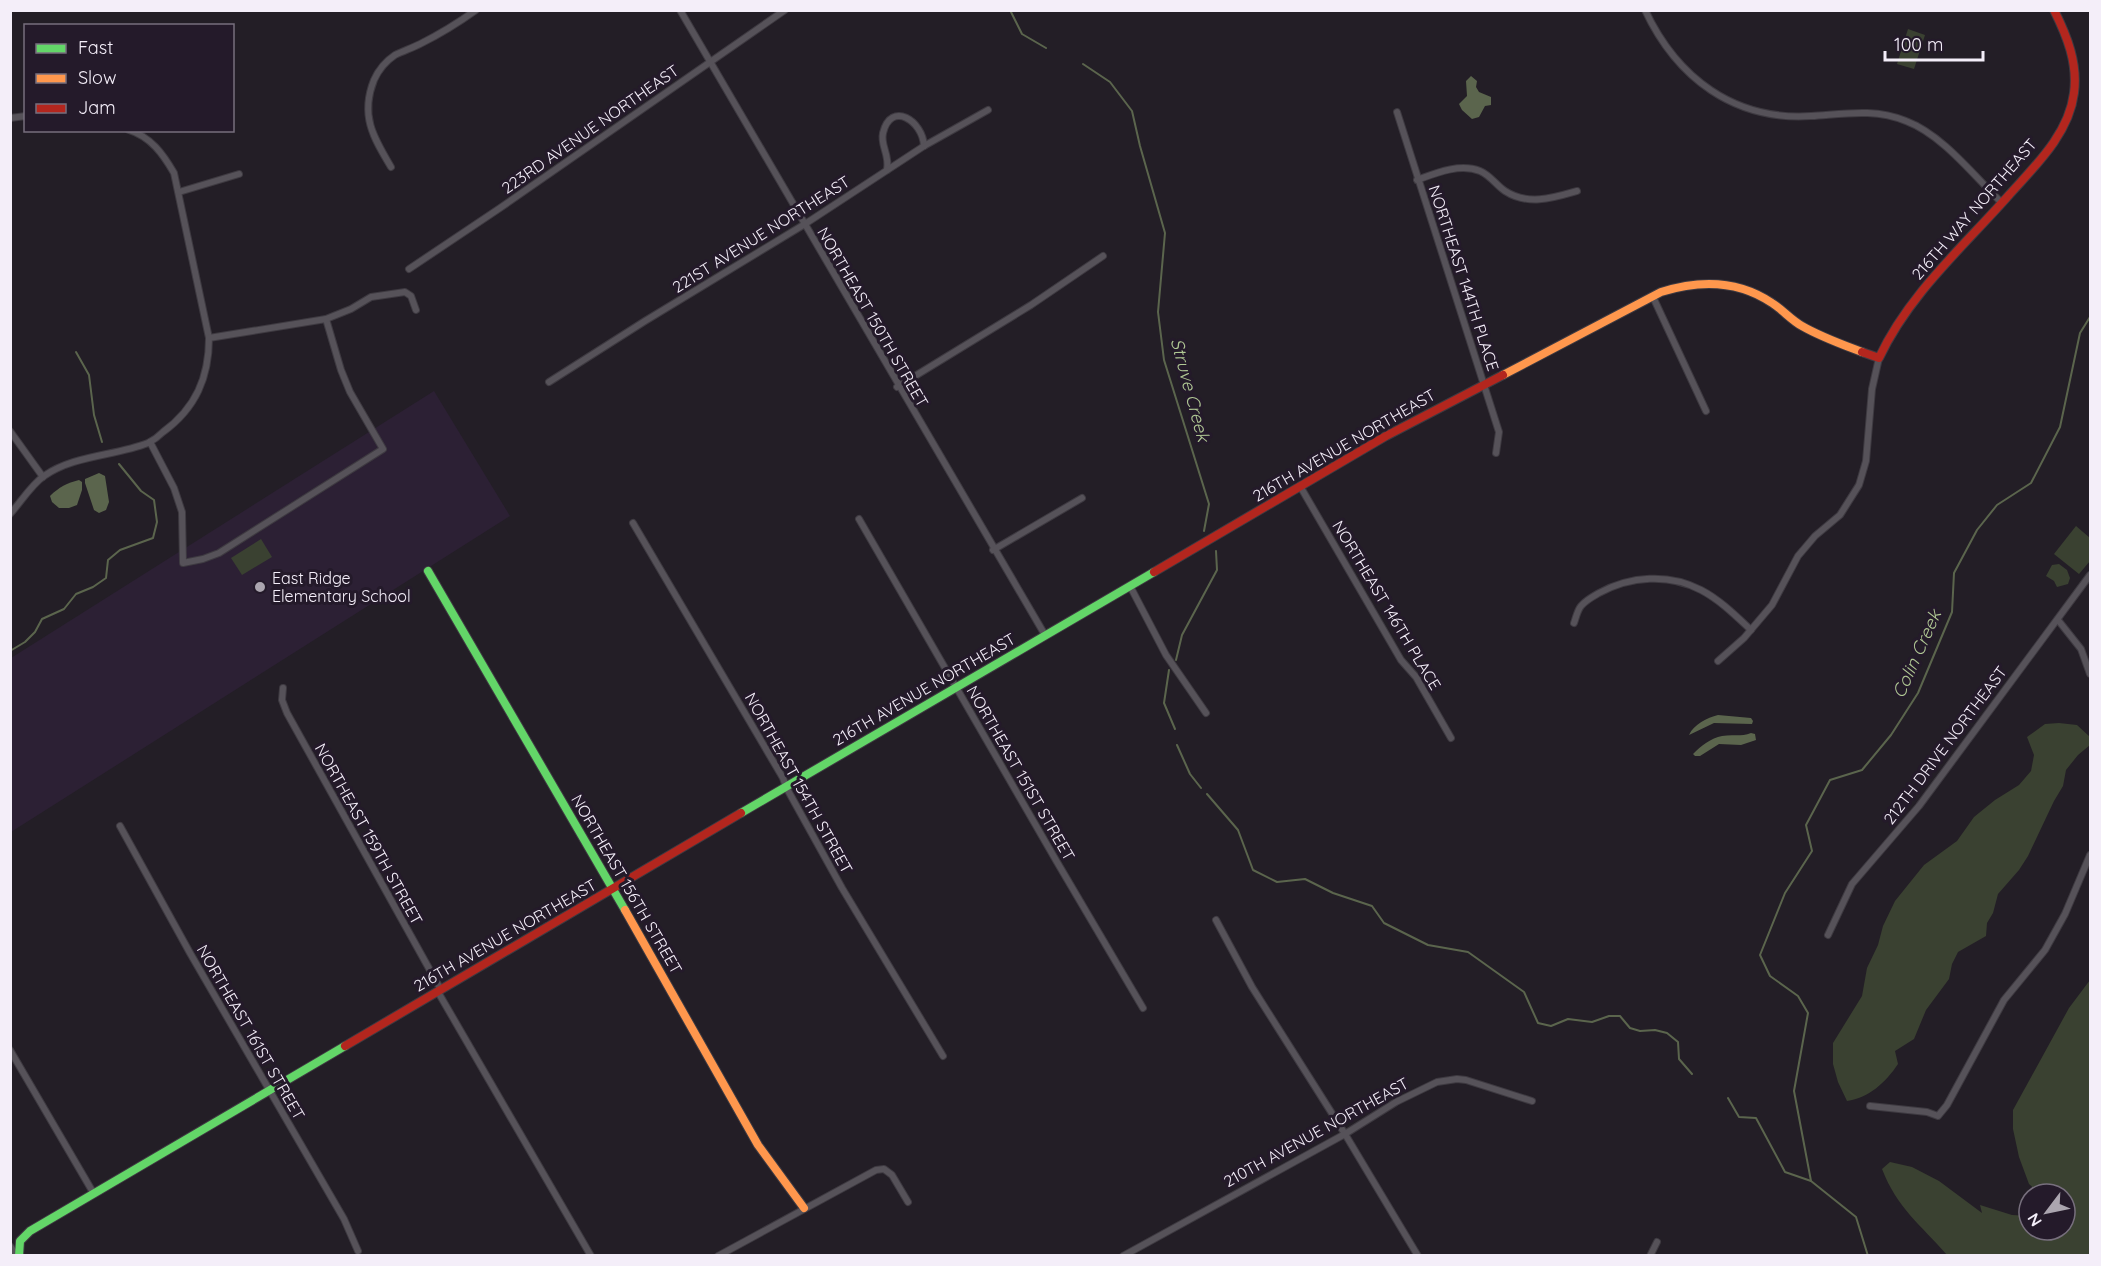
<svg xmlns="http://www.w3.org/2000/svg" width="2101" height="1266" font-family="Quicksand,sans-serif">
  <style>
    .built { fill: #2c2034 }
    .green { fill: #3a4131 }
    .water { fill: #5b654d }
    .lines { fill: none; stroke-linecap: round; stroke-linejoin: round }
    .stream { stroke: #5b654d; stroke-width: 2 }
    .street-casing { stroke: #3e3a41; stroke-width: 8 }
    .fast-casing { stroke: #3e3a41; stroke-width: 10 }
    .slow-casing { stroke: #3e3a41; stroke-width: 10 }
    .jam-casing { stroke: #3e3a41; stroke-width: 10 }
    .street { stroke: #565259; stroke-width: 6 }
    .fast { stroke: #63d668; stroke-width: 8 }
    .slow { stroke: #ff974d; stroke-width: 8 }
    .jam { stroke: #b3261e; stroke-width: 8 }
    .poi-dot { fill: #aba5af; stroke: #241a2a; stroke-width: 2 }
    .labels { text-anchor: middle; stroke-width: 6; stroke-linejoin: round; paint-order: stroke }
    .street-label { font-size: 16px; fill: #f4eef9; stroke: #241a2a }
    .poi-label { font-size: 16px; fill: #f4eef9; stroke: #241a2a; text-anchor: start }
    .water-label { font-size: 18px; font-style: italic; fill: #b0c894; stroke: #241a2a }
  </style>
  <rect width="100%" height="100%" fill="#231e26"/>
  <polygon class="built" points="434,391 510,516 11,832 11,658"/>
  <g class="green">
    <polygon points="1908,29 1925,35 1914,69 1897,64"/>
    <polygon points="2076,526 2090,538 2090,561 2079,574 2054,554"/>
    <polygon points="261,539 272,557 242,575 231,558"/>
    <polygon points="2059,564 2067,570 2070,578 2068,584 2057,587 2054,581 2046,576 2052,565"/>
    <path d="M 2059,723 L 2077,725 L 2090,737 L 2090,745 L 2078,755 L 2066,770 L 2063,786 L 2054,801 L 2028,856 L 2019,870 L 1998,894 L 1993,913 L 1987,923 L 1986,936 L 1958,952 L 1952,964 L 1949,979 L 1926,1010 L 1914,1039 L 1895,1051 L 1898,1064 C 1886,1082 1869,1098 1847,1101 L 1838,1082 L 1833,1064 L 1833,1043 L 1862,996 L 1867,968 L 1878,945 L 1883,926 L 1895,901 L 1924,865 L 1957,841 L 1974,817 L 1995,800 L 2019,785 L 2031,771 L 2034,755 L 2027,737 L 2045,724 Z"/>
    <path d="M 2090,980 L 2090,1255 L 1947,1255 C 1921,1225 1897,1208 1882,1169 L 1890,1162 L 1912,1167 L 1939,1181 L 1982,1213 L 1980,1205 L 2012,1215 L 2029,1216 L 2029,1230 L 2065,1230 L 2065,1194 L 2040,1194 L 2029,1184 L 2019,1157 L 2013,1129 L 2013,1110 L 2069,1008 Z"/>
  </g>
  <g class="water">
    <polygon points="1471,76 1477,81 1476,87 1479,92 1491,97 1491,105 1485,106 1479,117 1472,119 1462,110 1459,104 1467,96 1466,81"/>
    <polygon points="99,473 105,476 109,502 106,510 99,513 94,510 85,483 85,479"/>
    <path d="M 79,480 L 82,482 L 82,490 L 77,505 L 69,508 L 59,508 L 52,502 L 50,496 C 59,487 67,483 79,480 Z"/>
    <path d="M 1718,715 L 1751,718 L 1753,721 L 1752,724 L 1714,723 L 1689,735 C 1694,724 1707,718 1718,715 Z"/>
    <path d="M 1751,733 L 1755,734 L 1756,740 L 1741,745 L 1719,744 L 1700,756 L 1695,756 L 1693,754 C 1701,746 1711,738 1722,736 C 1732,734 1741,737 1751,733 Z"/>
  </g>
  <g class="lines">
    <g class="stream">
      <polyline points="1010,10 1022,34 1046,48"/>
      <polyline points="1083,64 1110,82 1132,111 1140,146 1165,233 1158,312 1164,360 1209,504 1204,531"/>
      <polyline points="76,352 89,375 94,415 102,442"/>
      <polyline points="10,651 25,642 35,632 42,619 64,609 76,594 93,587 106,578 108,560 120,550 153,538 157,522 154,500 141,491 119,464"/>
      <polyline points="1176,660 1182,635 1217,570 1216,551"/>
      <polyline points="1169,670 1164,703 1175,729"/>
      <polyline points="1177,745 1190,774 1201,788"/>
      <polyline points="1207,794 1238,830 1253,870 1277,882 1305,879 1333,893 1372,906 1384,923 1428,945 1468,952 1524,992 1538,1023 1551,1026 1568,1019 1592,1022 1609,1016 1620,1016 1630,1028 1640,1031 1655,1030 1667,1033 1678,1042 1679,1059 1692,1074"/>
      <polyline points="1728,1098 1739,1117 1756,1118 1785,1172 1811,1181 1856,1217 1868,1256"/>
      <polyline points="1811,1181 1794,1091 1808,1013 1798,996 1770,976 1760,955 1785,893 1812,851 1806,825 1830,780 1862,770 1891,735 1918,693 1952,612 1954,573 1977,530 1997,505 2031,483 2060,427 2080,333 2090,317"/>
    </g>
    <g class="street-casing">
      <g id="street">
        <path d="M 680,10 C 802,219 922,428 1045,635"/>
        <path d="M 1645,10 C 1677,78 1734,121 1811,116 C 1844,114 1874,108 1906,121 C 1943,135 1974,176 2002,203"/>
        <polyline points="1397,112 1499,432 1496,453"/>
        <polyline points="10,118 26,116"/>
        <path d="M 129,130 C 151,137 163,154 174,173 L 209,338"/>
        <path d="M 391,167 C 373,137 360,115 374,80 C 378,71 386,61 395,55 C 403,51 412,48 420,44 C 440,34 458,23 476,10"/>
        <path d="M 887,170 C 890,154 880,146 883,133 C 891,100 923,121 924,146"/>
        <path d="M 1417,180 C 1436,173 1460,163 1480,171 C 1490,175 1497,186 1505,191 C 1528,206 1553,198 1577,191"/>
        <polyline points="179,192 239,174"/>
        <polyline points="409,269 500,208 785,10"/>
        <polyline points="1653,297 1706,411"/>
        <polyline points="549,382 645,321 805,224 924,146 988,110"/>
        <polyline points="897,387 1031,305 1103,256"/>
        <polyline points="10,431 43,477"/>
        <polyline points="150,442 174,488 182,512 183,563 203,559 219,553 383,449 350,392 341,370 326,319"/>
        <polyline points="1300,486 1401,660 1416,677 1451,738"/>
        <path d="M 10,514 C 21,502 31,485 44,476 C 74,455 115,456 148,443 C 154,440 159,436 163,432 C 196,408 209,377 209,338 L 326,319 L 351,309 L 371,297 L 405,292 L 411,296 L 416,310"/>
        <polyline points="859,519 1057,862 1143,1008"/>
        <polyline points="633,523 783,778 786,787 842,888 943,1056"/>
        <polyline points="993,550 1082,498"/>
        <polyline points="1130,586 1166,655 1206,713"/>
        <polyline points="2058,620 2081,649 2090,674"/>
        <path d="M 1574,623 C 1576,618 1577,611 1581,606 C 1586,600 1592,597 1599,593 C 1630,576 1669,573 1701,590 C 1720,600 1735,615 1751,630"/>
        <polyline points="1718,661 1744,638 1772,605 1798,556 1815,536 1840,515 1859,485 1866,461 1872,389 1879,358"/>
        <polyline points="283,688 282,700 287,713 441,990"/>
        <polyline points="120,826 190,953 344,1219 358,1251"/>
        <polyline points="1216,920 1252,987 1345,1134 1418,1256"/>
        <polyline points="1828,935 1852,884 1919,806 2090,575"/>
        <polyline points="438,992 591,1256"/>
        <polyline points="10,1050 94,1194"/>
        <polyline points="1870,1106 1927,1112 1938,1116 1947,1105 2004,1000 2045,950 2065,914 2090,855"/>
        <polyline points="10,1246 17,1256"/>
        <polyline points="718,1256 876,1170 884,1169 892,1175 908,1202"/>
        <polyline points="1123,1256 1345,1134 1396,1102 1437,1082 1457,1079 1466,1080 1532,1101"/>
        <polyline points="1650,1256 1657,1242"/>
      </g>
    </g>
    <g class="fast-casing">
      <g id="fast">
        <polyline points="428,571 625,910"/>
        <polyline points="741,813 1154,572"/>
        <polyline points="19,1256 20,1241 30,1231 345,1046"/>
      </g>
    </g>
    <g class="slow-casing">
      <g id="slow">
        <path d="M 1503,375 L 1661,292 C 1699,280 1738,280 1772,303 C 1783,310 1791,320 1802,326 C 1821,337 1841,344 1862,352"/>
        <polyline points="625,910 758,1145 804,1208"/>
      </g>
    </g>
    <g class="jam-casing">
      <g id="jam">
        <path d="M 1862,352 L 1879,358 C 1909,294 1963,247 2009,195 C 2035,166 2069,134 2074,93 C 2078,63 2067,36 2054,10"/>
        <polyline points="1154,572 1386,436 1503,375"/>
        <polyline points="345,1046 741,813"/>
      </g>
    </g>
    <use href="#street" class="street"/>
    <use href="#fast" class="fast"/>
    <use href="#slow" class="slow"/>
    <use href="#jam" class="jam"/>
  </g>
  <circle class="poi-dot" cx="260" cy="587" r="6"/>
  <g class="labels">
    <g class="street-label">
      <text transform="translate(590 129) rotate(-35)" y="6">223RD AVENUE NORTHEAST</text>
      <text transform="translate(1974 209) rotate(-49)" y="6">216TH WAY NORTHEAST</text>
      <text transform="translate(761 234) rotate(-32)" y="6">221ST AVENUE NORTHEAST</text>
      <text transform="translate(1464 278) rotate(72)" y="6">NORTHEAST 144TH PLACE</text>
      <text transform="translate(873 317) rotate(60)" y="6">NORTHEAST 150TH STREET</text>
      <text transform="translate(1344 445) rotate(-30)" y="6">216TH AVENUE NORTHEAST</text>
      <text transform="translate(1387 605) rotate(59)" y="6">NORTHEAST 146TH PLACE</text>
      <text transform="translate(924 689) rotate(-30)" y="6">216TH AVENUE NORTHEAST</text>
      <text transform="translate(1945 745) rotate(-53)" y="6">212TH DRIVE NORTHEAST</text>
      <text transform="translate(1021 773) rotate(60)" y="6">NORTHEAST 151ST STREET</text>
      <text transform="translate(799 783) rotate(61)" y="6">NORTHEAST 154TH STREET</text>
      <text transform="translate(369 834) rotate(61)" y="6">NORTHEAST 159TH STREET</text>
      <text transform="translate(627 884) rotate(60)" y="6">NORTHEAST 156TH STREET</text>
      <text transform="translate(505 935) rotate(-30)" y="6">216TH AVENUE NORTHEAST</text>
      <text transform="translate(251 1032) rotate(60)" y="6">NORTHEAST 161ST STREET</text>
      <text transform="translate(1316 1132) rotate(-29)" y="6">210TH AVENUE NORTHEAST</text>
    </g>
    <g class="poi-label">
      <text x="272" y="584">East Ridge<tspan x="272" dy="18">Elementary School</tspan></text>
    </g>
    <g class="water-label">
      <text transform="translate(1190 390) rotate(75)" y="6">Struve Creek</text>
      <text transform="translate(1917 654) rotate(-66)" y="6">Colin Creek</text>
    </g>
  </g>
  <rect width="2101" height="1266" fill="none" stroke="#f4eef9" stroke-width="24"/>
  <rect x="24" y="24" width="210" height="108" fill="#241a2a" stroke="#776f7d" stroke-width="1.5"/>
  <rect x="36" y="44" width="30" height="9" fill="#63d668" stroke="#776f7d" stroke-width="1.5"/>
  <text x="78" y="54" font-size="18" fill="#f4eef9">Fast</text>
  <rect x="36" y="74" width="30" height="9" fill="#ff974d" stroke="#776f7d" stroke-width="1.5"/>
  <text x="78" y="84" font-size="18" fill="#f4eef9">Slow</text>
  <rect x="36" y="104" width="30" height="9" fill="#b3261e" stroke="#776f7d" stroke-width="1.5"/>
  <text x="78" y="114" font-size="18" fill="#f4eef9">Jam</text>
  <g transform="translate(2047 1212) rotate(238)"><circle r="28" fill="#241a2a" stroke="#776f7d" stroke-width="1.5"/>
  <path d="M0-4.5L10 22L0 15L-10 22Z" fill="#aba5af"/>
  <text y="-9" font-size="16" font-weight="bold" text-anchor="middle" fill="#f4eef9">N</text>
  </g>
  <path d="M1885 51v9h98v-9" fill="none" stroke="#f4eef9" stroke-width="3"/>
  <text x="1894" y="51" font-size="18" fill="#f4eef9" stroke="#241a2a" stroke-width="4.5" paint-order="stroke">100 m</text>
</svg>
